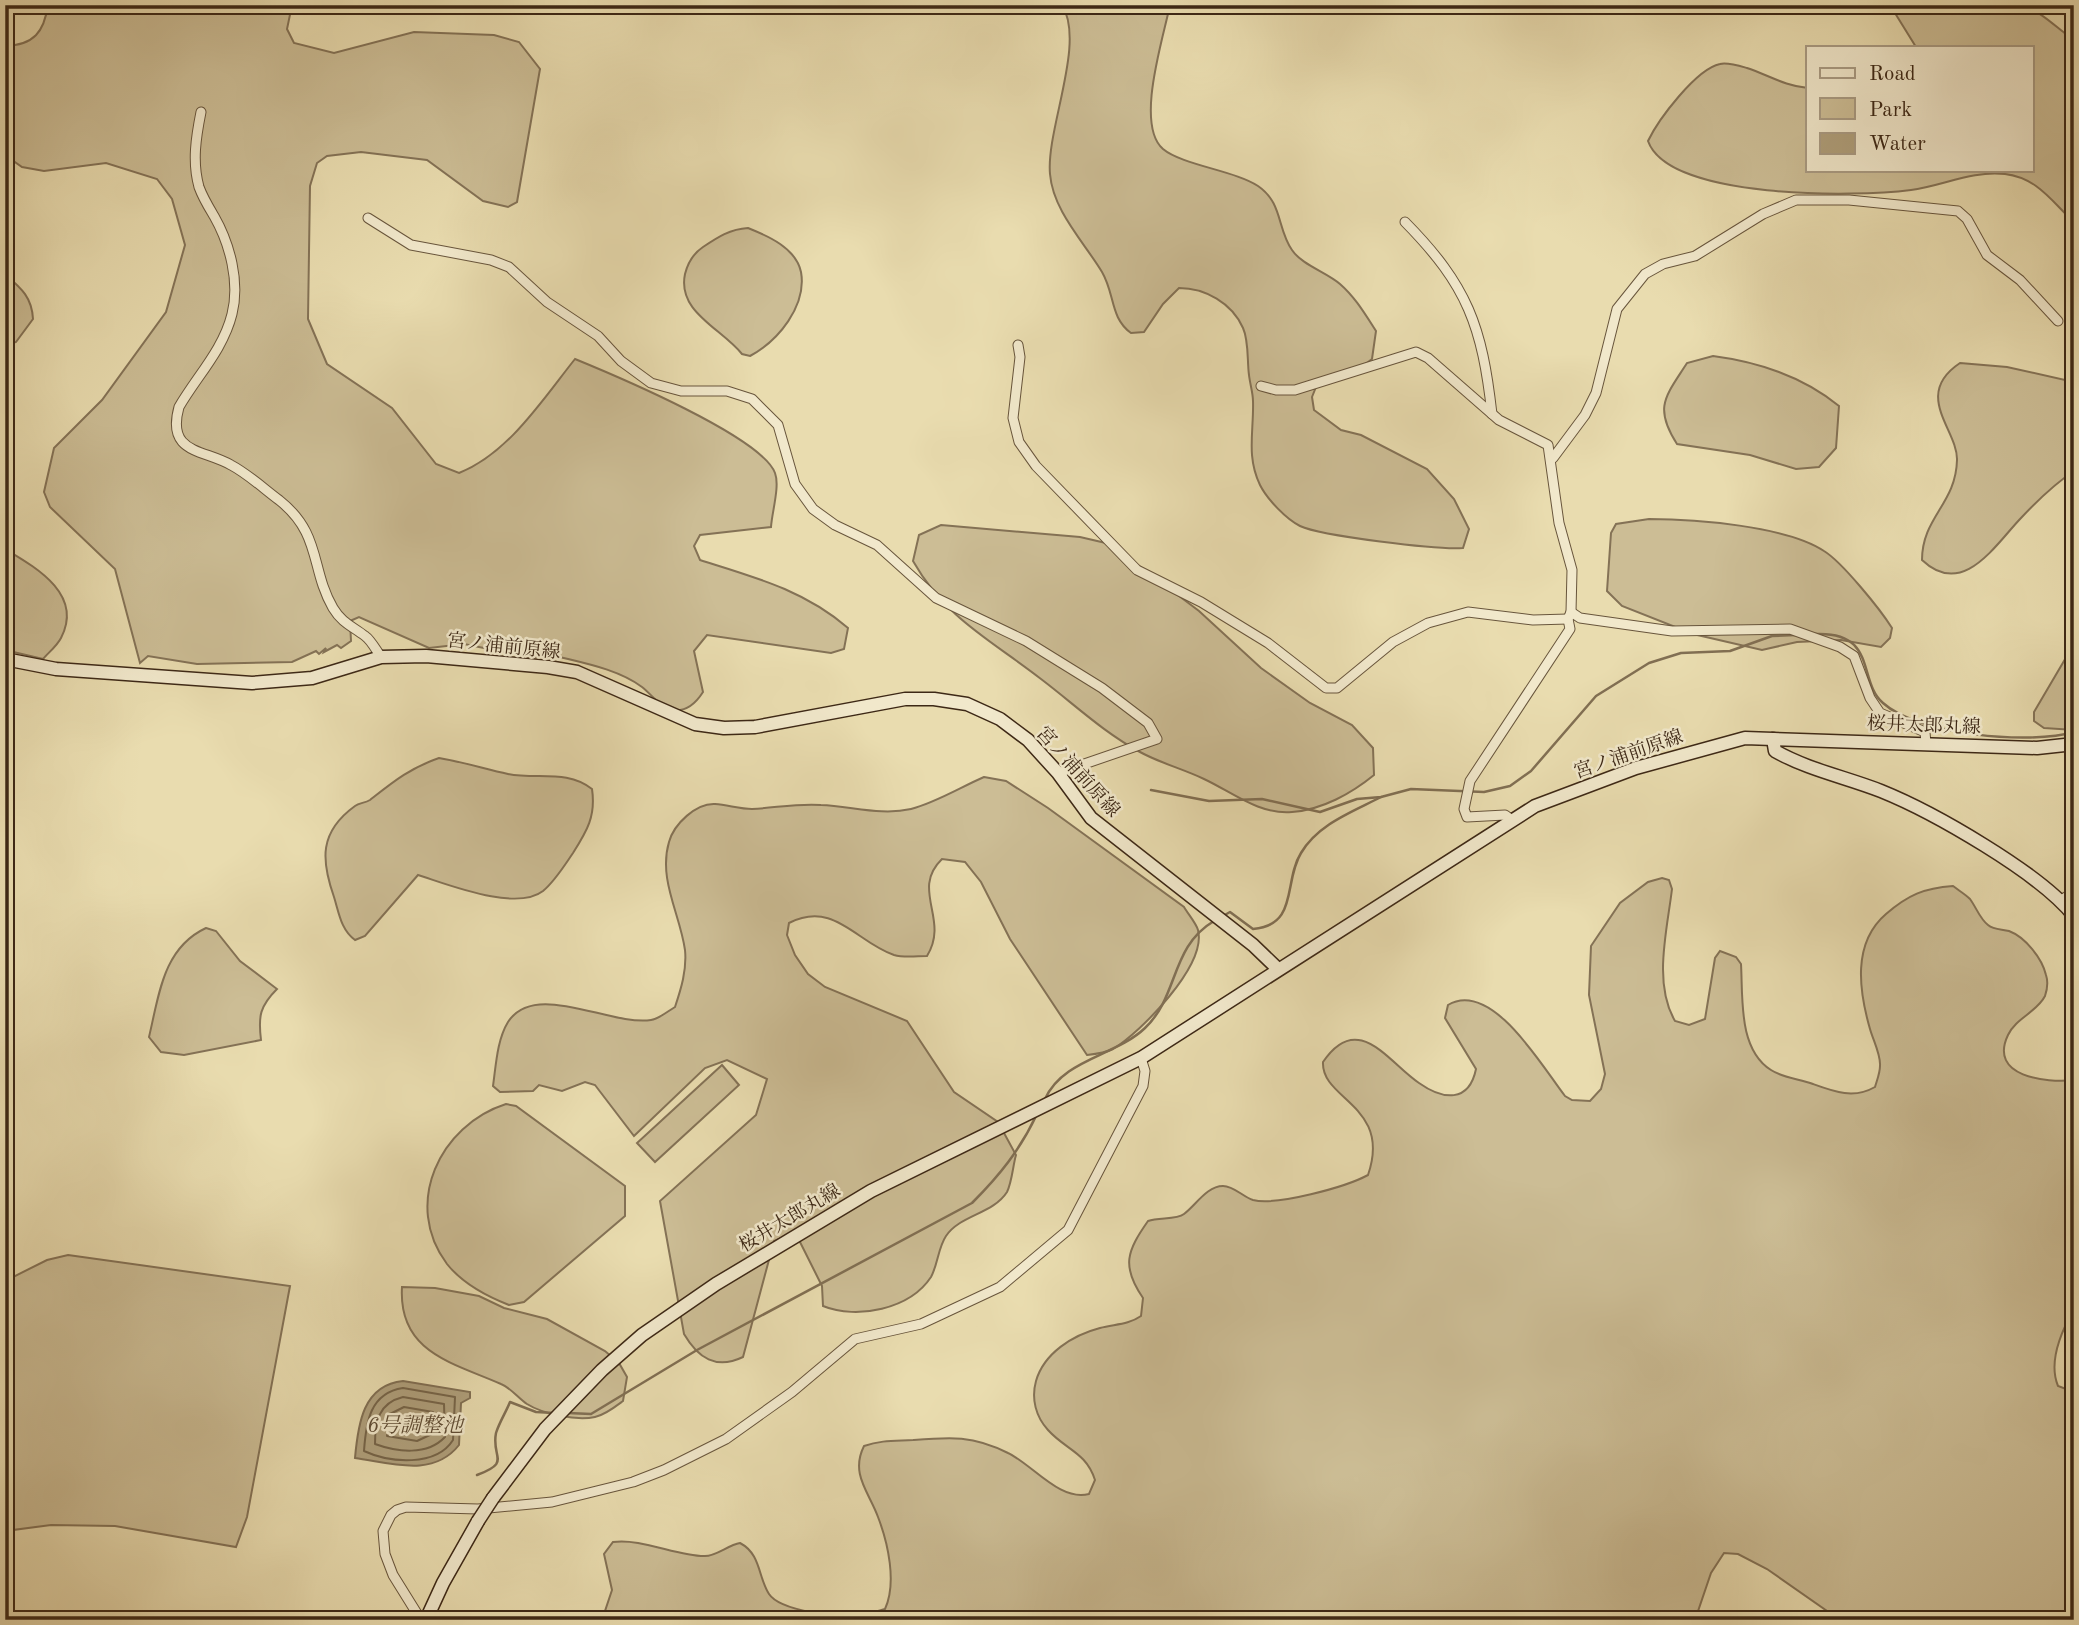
<svg xmlns="http://www.w3.org/2000/svg" width="2079" height="1625" font-family="'Old Standard TT','Noto Serif JP',serif">
  <style>
    .green { fill: #ccbd95; stroke: #847256; stroke-width: 2 }
    .water { fill: #af9f7b; stroke: #816f53; stroke-width: 2 }
    .lines { fill: none; stroke-linecap: round; stroke-linejoin: round }
    .shore { stroke: #766448; stroke-width: 2 }
    .stream { stroke: #816f53; stroke-width: 2.5 }
    .minor-casing { stroke: #68553c; stroke-width: 11 }
    .secondary-casing { stroke: #3d2816; stroke-width: 15 }
    .minor { stroke: #f1e8cb; stroke-width: 9 }
    .secondary { stroke: #f1e8cb; stroke-width: 12 }
    .secondary-bridge-casing { stroke: #3d2816; stroke-width: 15; stroke-linecap: butt }
    .secondary-bridge { stroke: #f1e8cb; stroke-width: 12 }
    .labels { text-anchor: middle; stroke-width: 5; stroke-linejoin: round; paint-order: stroke }
    .street-label { font-size: 19px; fill: #3d2816; stroke: #f1e8cb }
    .water-label { font-size: 21px; font-style: italic; fill: #5f4c34; stroke: #f1e8cb }
  </style>
  <rect width="100%" height="100%" fill="#e9dcaf"/>
  <filter id="stains"><feTurbulence type="fractalNoise" baseFrequency=".00286" numOctaves="4"/><feColorMatrix values="0 0 0 0 .2 0 0 0 0 .09 0 0 0 0 .02 0 0 0 .5 -.17"/></filter>
  <radialGradient id="worn" r=".72"><stop offset=".6" stop-color="#630" stop-opacity="0"/><stop offset="1" stop-color="#630" stop-opacity=".3"/></radialGradient>
  <g class="green">
    <path d="M 48,5 L 292,5 L 287,29 L 294,43 L 334,53 L 414,32 L 494,35 L 519,42 L 540,69 L 517,202 L 508,207 L 483,201 L 427,160 L 361,152 L 327,156 L 317,163 L 310,186 L 308,319 L 327,364 L 392,408 L 436,464 L 459,473 C 508,454 543,399 575,359 C 614,375 762,437 775,473 C 780,486 772,512 771,527 L 700,535 L 694,546 L 700,560 C 754,577 804,590 848,628 L 844,649 L 831,653 L 707,635 L 694,651 L 703,692 C 696,703 687,712 673,710 C 662,709 651,694 642,687 C 615,667 576,662 544,653 L 534,658 L 464,644 L 429,648 L 359,617 L 350,621 L 351,641 L 341,648 L 337,645 L 324,652 L 326,648 L 319,654 L 316,651 L 292,662 L 197,664 L 148,656 L 140,663 L 115,569 L 50,507 L 44,492 L 54,448 L 102,400 L 166,312 L 185,245 L 172,199 L 157,179 L 106,163 L 44,171 L 22,167 L 5,155 L 5,46 C 34,45 44,32 48,5 Z"/>
    <path d="M 1062,5 L 1170,5 C 1163,39 1135,125 1163,149 C 1182,165 1236,171 1258,186 C 1283,203 1277,229 1292,250 C 1302,265 1326,272 1340,284 C 1355,297 1365,314 1376,331 L 1372,359 L 1351,375 L 1316,387 L 1312,397 L 1314,410 L 1341,430 L 1361,435 L 1427,469 L 1454,499 L 1469,529 L 1463,548 C 1438,550 1321,536 1300,526 C 1286,519 1267,499 1260,485 C 1246,456 1254,431 1253,401 C 1253,393 1250,384 1249,375 C 1247,361 1249,341 1243,328 C 1232,303 1205,288 1179,288 L 1163,304 L 1144,332 L 1131,333 C 1110,318 1115,294 1102,272 C 1084,242 1053,211 1050,174 C 1046,129 1086,43 1062,5 Z"/>
    <path d="M 1890,5 L 1961,5 C 1976,24 2004,4 2024,7 C 2039,10 2055,26 2067,35 L 2074,34 L 2074,222 C 2052,202 2038,178 2005,174 C 1973,170 1942,186 1911,190 C 1857,197 1669,200 1648,141 C 1658,120 1696,69 1720,64 C 1727,62 1740,66 1747,68 C 1768,75 1785,86 1808,88 L 1808,170 L 2032,170 L 2032,47 L 1916,47 Z"/>
    <path d="M 748,228 C 768,236 796,248 801,272 C 807,306 778,341 750,356 L 742,354 C 721,328 677,312 685,274 C 688,262 694,253 703,247 C 718,237 730,229 748,228 Z"/>
    <path d="M 5,274 C 21,288 32,297 33,319 L 16,342 L 5,346 Z"/>
    <path d="M 1713,356 C 1759,362 1802,376 1839,406 L 1836,448 L 1819,467 L 1796,469 L 1750,455 L 1677,444 C 1653,407 1666,396 1687,363 Z"/>
    <path d="M 1960,363 L 2007,367 L 2074,382 L 2074,471 C 2056,483 2036,502 2021,518 C 1995,545 1963,599 1922,560 C 1922,517 1956,504 1957,460 C 1958,430 1912,395 1960,363 Z"/>
    <path d="M 1649,519 C 1694,519 1787,526 1824,551 C 1842,562 1880,609 1892,628 L 1890,638 L 1881,647 L 1841,640 L 1797,642 L 1762,650 L 1693,634 L 1622,606 L 1607,591 L 1611,533 L 1616,524 Z"/>
    <path d="M 941,525 L 1080,537 L 1110,544 L 1199,611 L 1261,668 L 1310,703 L 1352,725 L 1373,748 L 1374,775 C 1352,793 1322,810 1292,812 C 1259,815 1232,792 1204,779 C 1183,769 1160,763 1140,752 C 1103,732 1074,704 1041,679 C 991,640 946,619 913,561 L 919,535 Z"/>
    <path d="M 5,549 C 35,567 84,594 61,638 C 57,646 48,653 43,659 L 5,650 Z"/>
    <polygon points="2074,644 2074,730 2044,728 2034,721 2034,712"/>
    <path d="M 439,758 C 463,762 485,769 508,774 C 537,780 567,769 592,789 C 596,816 587,831 573,853 C 564,866 555,881 543,891 C 516,912 447,884 418,875 L 365,936 L 355,940 C 341,930 339,913 334,897 C 321,860 319,832 355,806 C 359,803 365,803 370,800 C 393,782 410,768 439,758 Z"/>
    <path d="M 984,777 L 1006,781 L 1048,808 L 1184,907 C 1188,914 1196,923 1198,930 C 1207,965 1141,1032 1113,1049 C 1105,1053 1096,1054 1087,1055 L 1010,939 L 981,882 L 965,862 L 942,859 C 910,890 950,919 927,956 C 917,956 904,958 894,955 C 856,942 834,900 789,923 L 787,935 L 795,955 L 808,974 L 825,987 L 907,1021 L 954,1092 L 998,1122 L 1016,1155 C 1013,1165 1012,1182 1007,1192 C 993,1214 960,1215 946,1236 C 938,1248 938,1264 931,1277 C 910,1309 857,1320 823,1306 L 822,1286 L 800,1242 L 786,1236 L 774,1241 L 743,1357 C 716,1370 698,1358 684,1334 L 660,1201 L 756,1115 L 767,1079 L 727,1060 L 705,1068 L 634,1136 L 595,1085 L 585,1082 L 562,1091 L 539,1085 L 533,1091 L 500,1092 L 493,1086 C 496,1065 497,1040 508,1022 C 535,980 609,1026 651,1020 C 659,1019 668,1011 675,1007 C 681,989 687,970 685,950 C 680,914 658,879 669,842 C 674,824 696,803 715,804 C 728,805 740,809 752,809 C 775,808 798,803 821,805 C 851,806 881,816 911,809 C 935,803 961,787 984,777 Z"/>
    <path d="M 1662,878 L 1669,880 L 1672,889 C 1667,931 1653,983 1675,1021 L 1689,1025 L 1705,1019 L 1715,958 L 1720,951 L 1736,957 L 1741,964 C 1743,998 1738,1049 1771,1070 C 1783,1078 1800,1079 1813,1084 C 1835,1092 1854,1099 1875,1087 C 1877,1080 1880,1073 1880,1066 C 1881,1055 1873,1040 1870,1029 C 1859,991 1852,943 1886,914 C 1908,895 1924,888 1953,886 C 1958,890 1965,894 1970,899 C 1976,907 1980,919 1988,925 C 1994,930 2002,929 2009,931 C 2025,937 2042,958 2046,975 C 2048,981 2047,990 2045,996 C 2037,1012 2016,1018 2008,1035 C 1988,1077 2046,1083 2074,1080 L 2074,1309 C 2062,1330 2048,1362 2058,1386 L 2074,1392 L 2074,1620 L 1840,1620 L 1767,1569 L 1738,1554 L 1724,1553 L 1711,1573 L 1695,1620 L 602,1620 L 612,1590 L 604,1554 L 613,1542 C 641,1538 677,1556 704,1556 C 715,1557 728,1545 740,1543 C 761,1554 758,1577 769,1594 C 780,1611 839,1618 858,1616 C 867,1616 876,1611 885,1609 C 897,1583 888,1543 878,1517 C 869,1492 850,1474 864,1446 C 881,1440 895,1441 913,1440 C 950,1437 973,1435 1008,1453 C 1032,1464 1060,1502 1089,1494 L 1095,1480 C 1086,1452 1066,1450 1048,1430 C 1036,1417 1031,1399 1036,1381 C 1044,1353 1073,1335 1100,1328 C 1115,1324 1128,1325 1141,1316 L 1143,1298 C 1121,1266 1127,1251 1148,1221 C 1159,1217 1176,1220 1184,1214 C 1196,1205 1207,1186 1223,1186 C 1234,1186 1243,1197 1253,1200 C 1276,1206 1346,1187 1368,1175 C 1392,1105 1321,1100 1323,1062 C 1358,1010 1388,1062 1419,1083 C 1443,1100 1469,1103 1476,1069 L 1445,1018 L 1448,1005 C 1492,979 1543,1068 1565,1096 L 1572,1100 L 1590,1101 L 1601,1089 L 1605,1074 L 1589,995 L 1591,946 L 1620,903 L 1648,882 Z"/>
    <path d="M 206,928 L 216,931 L 240,961 L 277,989 C 260,1006 258,1016 261,1040 L 184,1055 L 161,1052 L 149,1037 C 159,995 163,948 206,928 Z"/>
    <polygon points="722,1065 739,1085 655,1162 637,1143"/>
    <path d="M 506,1104 L 516,1106 L 625,1186 L 625,1216 L 524,1302 L 509,1305 C 486,1296 463,1284 447,1264 C 402,1204 440,1125 506,1104 Z"/>
    <polygon points="68,1255 290,1286 247,1517 236,1547 115,1526 51,1525 5,1531 5,1281 47,1260"/>
    <path d="M 402,1287 L 435,1288 L 479,1296 L 504,1308 L 547,1319 L 605,1351 L 619,1363 L 627,1377 L 623,1401 C 615,1407 605,1415 595,1417 C 576,1421 543,1414 527,1404 C 518,1398 511,1388 501,1384 C 454,1363 398,1353 402,1287 Z"/>
  </g>
  <path class="water" d="M 403,1381 L 470,1392 L 470,1398 L 461,1403 L 459,1445 C 433,1478 391,1463 355,1458 C 358,1424 363,1385 403,1381 Z"/>
  <g class="lines">
    <g class="shore">
      <path d="M 403,1388 L 455,1397 L 453,1440 C 436,1467 390,1463 364,1451 C 366,1422 370,1393 403,1388 Z"/>
      <path d="M 403,1397 L 444,1404 L 445,1437 C 427,1456 397,1452 375,1444 C 375,1421 379,1403 403,1397 Z"/>
      <polygon points="404,1407 433,1412 434,1433 417,1441 387,1436 390,1414"/>
    </g>
    <g class="stream">
      <path d="M 1815,634 C 1878,631 1857,681 1883,703 C 1918,735 2030,745 2074,732"/>
      <polyline points="1151,790 1209,801 1262,799 1320,812 1357,799 1381,797 1411,789 1484,792 1510,786 1531,771 1596,696 1649,663 1681,653 1730,651 1772,636 1795,635"/>
      <path d="M 1223,916 L 1230,912 L 1253,929 C 1299,925 1283,882 1301,853 C 1318,824 1352,812 1381,797"/>
      <path d="M 1045,1099 C 1063,1059 1116,1056 1145,1028 C 1179,996 1170,947 1214,921"/>
      <path d="M 568,1413 L 591,1414 L 697,1350 L 972,1203 C 1000,1175 1020,1150 1037,1114"/>
      <path d="M 477,1475 C 512,1462 491,1458 496,1433 C 499,1423 506,1412 510,1402 L 536,1412 L 554,1413"/>
    </g>
    <g class="minor-casing">
      <g id="minor">
        <path d="M 201,112 C 196,137 192,162 199,187 C 203,198 208,206 214,216 C 230,244 240,282 232,314 C 223,350 197,376 179,407 C 166,454 203,449 231,465 C 248,474 263,488 279,500 C 322,534 310,568 333,608 C 342,623 352,626 365,636 C 371,640 376,650 381,657"/>
        <polyline points="368,218 411,245 491,260 509,267 547,302 598,336 621,361 651,383 681,391 727,391 752,399 778,425 795,484 813,509 835,525 877,545 936,598 1026,641 1102,688 1148,723 1157,739 1058,773"/>
        <path d="M 1405,222 C 1468,286 1482,326 1492,414"/>
        <polyline points="1018,345 1020,357 1013,418 1019,442 1036,466 1137,570 1201,602 1268,643 1326,688 1337,688 1393,642 1428,623 1468,612 1533,620 1568,619"/>
        <polyline points="1261,386 1276,390 1295,390 1416,352 1428,358 1499,420 1548,445 1559,523 1572,570 1571,612 1568,619 1570,629 1470,781 1464,809 1467,817 1505,815 1512,820"/>
        <polyline points="1553,458 1585,415 1596,393 1617,309 1645,274 1663,264 1695,256 1763,214 1796,200 1849,200 1958,211 1967,219 1987,255 2020,280 2058,321"/>
        <polyline points="1571,612 1580,618 1672,631 1790,629 1840,647 1854,656 1870,698 1880,713 1925,732 1926,744"/>
        <polyline points="2061,900 2074,892"/>
        <polyline points="421,1620 393,1575 385,1554 383,1531 391,1515 397,1510 406,1507 478,1509 552,1502 633,1482 664,1470 726,1439 792,1392 855,1339 921,1324 1000,1287 1068,1230 1143,1086 1145,1071 1141,1058"/>
      </g>
    </g>
    <g class="secondary-casing">
      <g id="secondary">
        <polyline points="5,659 56,669 252,683 312,678 381,657 426,656 548,667 577,672 695,724 724,728 755,727 905,699 934,699 967,704 1000,719 1028,740 1058,773 1091,818 1253,945 1278,969"/>
        <path d="M 1773,739 L 1775,751 C 1809,770 1845,777 1881,791 C 1933,812 2040,873 2074,916"/>
        <polyline points="493,1498 545,1429 602,1370 642,1335 716,1284 871,1191 1141,1058 1535,806 1636,768 1745,738 2037,748 2074,744"/>
        <polyline points="426,1620 443,1583 478,1521"/>
      </g>
    </g>
    <use href="#minor" class="minor"/>
    <use href="#secondary" class="secondary"/>
    <g class="secondary-bridge-casing">
      <polyline id="secondary-bridge" points="478,1521 493,1498"/>
    </g>
    <use href="#secondary-bridge" class="secondary-bridge"/>
  </g>
  <g class="labels">
    <g class="street-label">
      <text transform="translate(504 645) rotate(6)" y="7">宮ノ浦前原線</text>
      <text transform="translate(1924 724) rotate(2)" y="7">桜井太郎丸線</text>
      <text transform="translate(1628 753) rotate(-19)" y="7">宮ノ浦前原線</text>
      <text transform="translate(1079 771) rotate(48)" y="7">宮ノ浦前原線</text>
      <text transform="translate(789 1217) rotate(-31)" y="7">桜井太郎丸線</text>
    </g>
    <g class="water-label">
      <text x="415" y="1432">6号調整池</text>
    </g>
  </g>
  <rect width="2079" height="1625" fill="none" stroke="#e9dcaf" stroke-width="28"/>
  <rect x="7" y="7" width="2065" height="1611" fill="none" stroke="#3d2816" stroke-width="3.5"/>
  <rect x="14" y="14" width="2051" height="1597" fill="none" stroke="#3d2816" stroke-width="2"/>
  <rect x="1806" y="46" width="228" height="126" fill="#f1e8cb" stroke="#a99b83" stroke-width="2"/>
  <rect x="1820" y="68" width="35" height="10" fill="#f1e8cb" stroke="#a99b83" stroke-width="2"/>
  <text x="1869" y="80" font-size="21" fill="#3d2816">Road</text>
  <rect x="1820" y="98" width="35" height="21" fill="#ccbd95" stroke="#a99b83" stroke-width="2"/>
  <text x="1869" y="116" font-size="21" fill="#3d2816">Park</text>
  <rect x="1820" y="133" width="35" height="21" fill="#af9f7b" stroke="#a99b83" stroke-width="2"/>
  <text x="1869" y="150" font-size="21" fill="#3d2816">Water</text>
  <rect width="100%" height="100%" filter="url(#stains)"/>
  <rect width="100%" height="100%" fill="url(#worn)"/>
</svg>
